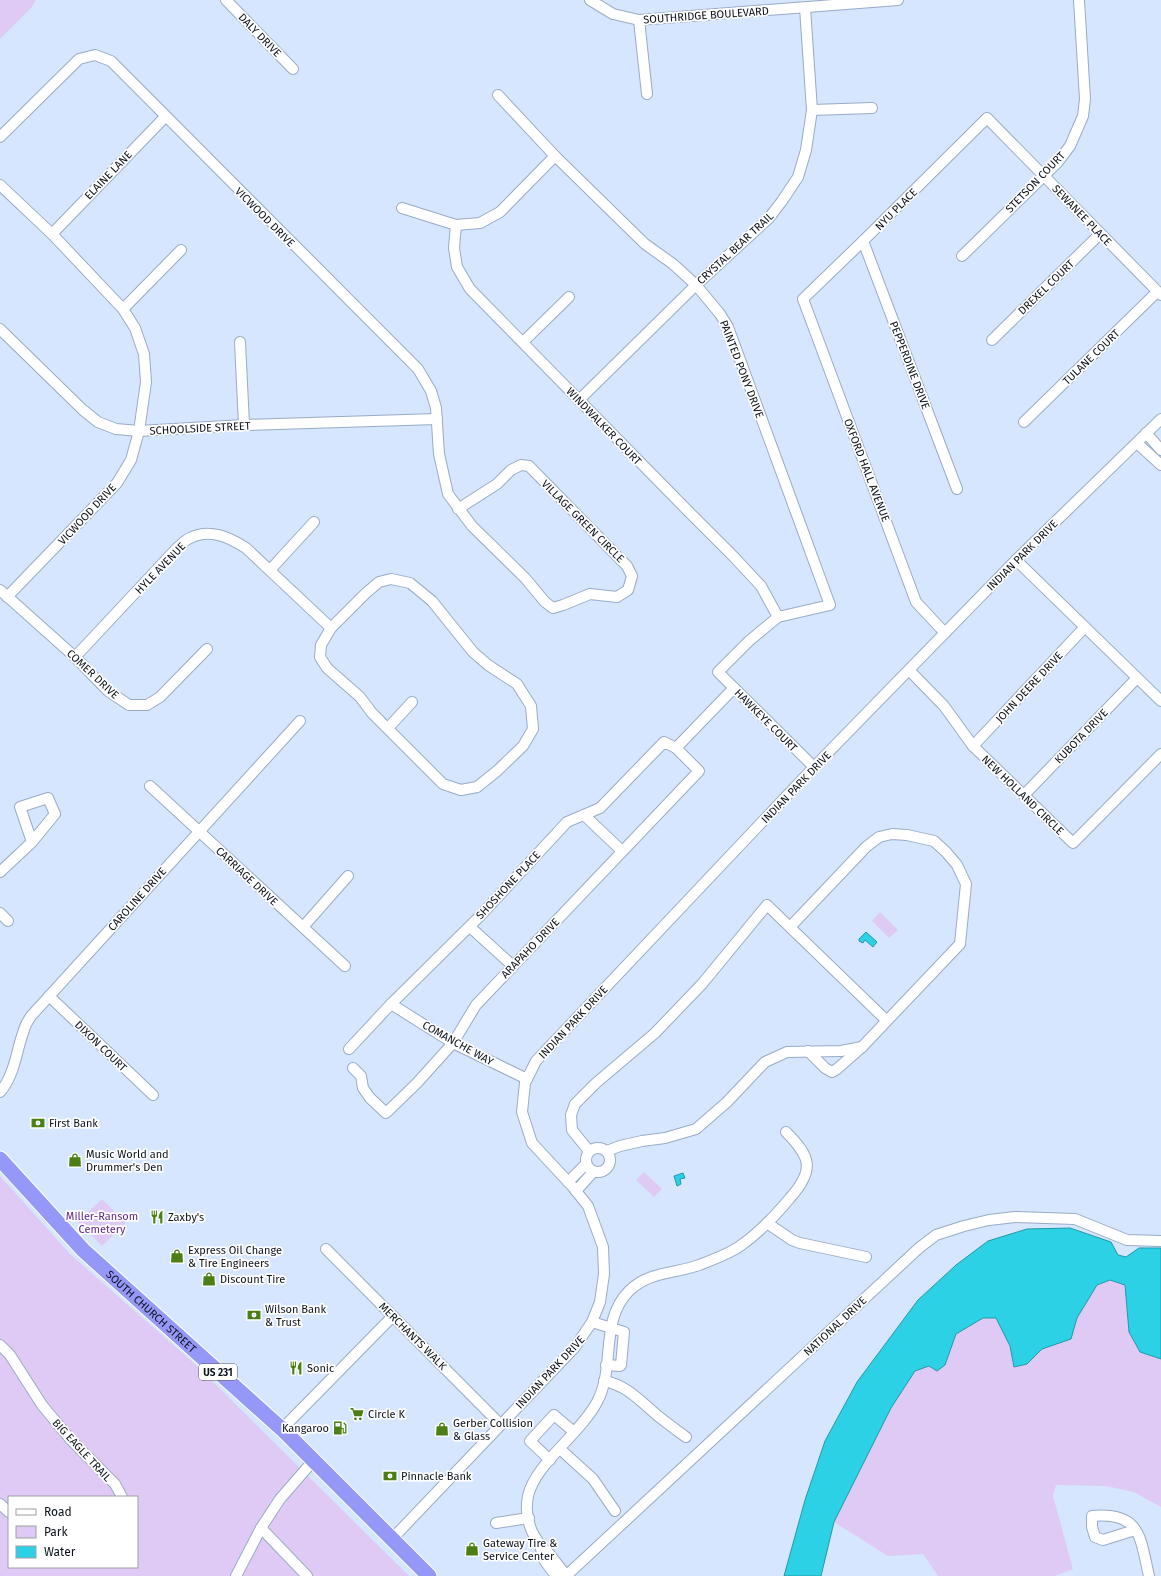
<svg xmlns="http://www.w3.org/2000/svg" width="1161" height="1576" font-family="'Fira Sans',sans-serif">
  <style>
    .green { fill: #dfcaf6; fill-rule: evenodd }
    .water { fill: #2dd1e5; stroke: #2398a9 }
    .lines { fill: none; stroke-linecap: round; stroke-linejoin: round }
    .minor-casing { stroke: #98abc7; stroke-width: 12 }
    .highway-casing { stroke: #fff; stroke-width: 17 }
    .minor { stroke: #fff; stroke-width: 10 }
    .highway { stroke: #9698f7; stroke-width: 15 }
    .labels { text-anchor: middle; stroke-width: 3.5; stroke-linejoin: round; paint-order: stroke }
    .shield { fill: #fff; stroke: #545960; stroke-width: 1 }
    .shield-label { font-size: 10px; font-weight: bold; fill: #0b121c }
    .street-label { font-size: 11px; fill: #0b121c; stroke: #fff }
    .poi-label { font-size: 11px; fill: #0b121c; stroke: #fff; text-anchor: start }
    .park-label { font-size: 11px; fill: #61298c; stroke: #fff }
  </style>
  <rect width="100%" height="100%" fill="#d6e6fe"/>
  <g class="green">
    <polygon points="0,0 36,0 31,8 0,39"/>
    <polygon points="880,912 898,930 889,938 872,921"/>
    <polygon points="644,1172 662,1189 654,1197 636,1180"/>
    <path d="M 0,1176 L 70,1254 L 195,1364 L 409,1576 L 0,1576 ZM 9,1497 L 137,1497 L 137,1567 L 9,1567 Z"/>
    <polygon points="102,1199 126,1223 102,1246 78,1222"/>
    <polygon points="1110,1280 1125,1285 1129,1332 1140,1352 1161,1359 1161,1507 1134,1492 1106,1486 1056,1485 1053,1496 1073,1569 1055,1576 938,1576 923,1554 888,1556 834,1522 891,1408 915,1371 929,1366 945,1365 956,1334 983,1318 996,1317 1010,1346 1014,1367 1027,1364 1042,1349 1071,1339 1077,1318 1097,1285"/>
  </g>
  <g class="water">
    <polygon points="866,932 877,942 873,947 865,940 863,943 859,941 859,939"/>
    <polygon points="683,1173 685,1178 680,1179 681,1184 677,1186 674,1176"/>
    <polygon points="1070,1228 1111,1242 1118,1255 1126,1257 1139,1248 1161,1248 1161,1359 1140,1352 1129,1332 1125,1285 1110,1280 1097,1285 1077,1318 1071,1339 1042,1349 1027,1364 1014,1367 1010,1346 996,1318 983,1318 956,1334 945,1365 937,1371 929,1366 915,1371 891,1408 834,1522 821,1576 784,1576 805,1500 825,1441 857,1382 918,1300 956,1265 988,1241 1027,1229"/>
  </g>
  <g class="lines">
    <g class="minor-casing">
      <g id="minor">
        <polyline points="226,0 293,69"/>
        <polyline points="590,0 613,14 639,20 898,0"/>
        <polyline points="639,20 647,94"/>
        <polyline points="498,95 555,156 645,244 673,264 696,285 720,314 728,327 830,605 778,617 749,641 718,672 814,767"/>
        <polyline points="812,110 872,108"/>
        <polyline points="0,137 79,59 95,55 111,61 418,369 431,391 436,408 439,454 448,494 472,526 525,578 545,602 553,608 563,605 590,594 617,597 628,590 632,576 627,566 529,466 521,465 511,470 497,484 458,509"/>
        <polyline points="0,185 52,234 123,309 135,328 144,354 146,382 139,431 131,460 117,483 7,597"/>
        <polyline points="402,208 456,225 480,223 500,212 555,156"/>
        <polyline points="456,225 454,248 457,267 470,289 688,511 734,557 761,586 778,617"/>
        <polyline points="52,234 165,117"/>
        <polyline points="863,241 957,489"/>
        <polyline points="962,256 1057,163 1070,146 1083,116 1085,99 1079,0"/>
        <polyline points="123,309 181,250"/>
        <polyline points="0,329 83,410 98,422 116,429 139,431 244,425 437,419"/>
        <polyline points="992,340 1100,234"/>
        <polyline points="240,342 244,425"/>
        <polyline points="523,342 569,297"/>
        <polyline points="579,400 696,285 769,218 782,201 798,177 806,150 812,110 805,8"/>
        <polyline points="1024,422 1157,292"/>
        <polyline points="1146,433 1161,450"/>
        <polyline points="1137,443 1161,465"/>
        <polyline points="1016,560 1161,701"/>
        <polyline points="270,570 314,522"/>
        <polygon points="391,579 410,583 432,601 473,652 488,665 517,684 531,706 533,729 523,746 497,771 477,787 461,790 443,784 372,713 360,697 327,668 320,657 321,645 331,628 366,593 379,582"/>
        <polyline points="0,590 75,657 108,691 129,705 147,705 160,697 207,649"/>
        <polyline points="945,633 916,602 803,299 863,241 987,118 1161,295"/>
        <path d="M 75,657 L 177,548 C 181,545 185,540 190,538 C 209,528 229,537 246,548 L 331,628"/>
        <polyline points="909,670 944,706 973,746 1073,843 1161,754"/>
        <polyline points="388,728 412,702"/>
        <polyline points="973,746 1085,627"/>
        <polyline points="676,748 734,688"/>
        <polyline points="150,786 345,966"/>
        <polyline points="1024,795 1137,678"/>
        <polyline points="584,815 622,851"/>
        <polyline points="0,872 32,842 55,814 48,798 20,807 32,842"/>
        <polyline points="0,913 8,921"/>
        <polyline points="303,927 348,876"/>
        <polyline points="470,927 513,966"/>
        <polyline points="49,996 153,1095"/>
        <polyline points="391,1004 453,1043 527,1079"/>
        <polyline points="349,1049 391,1004 480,916 567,822 600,808 664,742 676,748 699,771 476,1005 453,1043 417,1083 386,1113 370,1098 363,1088 361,1076 353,1068"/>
        <polyline points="808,1051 825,1068 832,1072 837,1069 862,1047"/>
        <path d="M 0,1092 C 15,1075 16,1051 24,1030 C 25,1025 28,1021 31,1016 L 300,721"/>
        <circle cx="598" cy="1160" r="12"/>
        <polyline points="589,1151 572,1130 571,1115 575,1104 596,1083 655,1033 702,984 767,905 886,1020"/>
        <polyline points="607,1151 620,1146 642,1141 665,1138 696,1129 727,1102 765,1062 787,1052 841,1051 862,1047 960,944 966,884 957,865 946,852 934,841 907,835 892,834 879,837 866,847 791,926"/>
        <polyline points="568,1182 586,1164"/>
        <polyline points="576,1191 593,1172"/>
        <polyline points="767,1223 792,1240 800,1243 866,1257"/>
        <polyline points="326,1249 500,1424"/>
        <polyline points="592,1322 624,1332 621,1365 620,1366 606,1365"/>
        <polyline points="0,1345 10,1355 42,1405 71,1440 115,1484 122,1497"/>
        <path d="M 604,1381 C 627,1385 641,1402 658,1416 C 667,1423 676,1430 686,1437"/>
        <polyline points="282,1429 393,1316"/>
        <polyline points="560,1449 593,1479 615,1511"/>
        <polyline points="550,1460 530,1441 554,1415 574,1432"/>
        <polyline points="0,1504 9,1512"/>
        <polyline points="496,1523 529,1518"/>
        <polyline points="261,1528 307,1576"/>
        <path d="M 1135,1530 L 1103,1540 L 1095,1537 L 1092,1527 L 1092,1516 C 1141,1512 1140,1537 1149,1576"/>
        <polyline points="392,1539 575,1347 592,1322 600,1302 604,1274 603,1247 588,1206 572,1186 532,1143 522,1112 525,1083 536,1061 814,767 1018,558 1161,419"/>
        <polyline points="541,1548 547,1551 566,1575"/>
        <polyline points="236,1576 261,1528 280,1499 313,1461"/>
        <path d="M 556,1576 C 552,1570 545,1563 542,1556 C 541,1554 542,1550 541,1547 C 538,1541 533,1535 531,1529 C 527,1519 526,1506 528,1496 C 535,1464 581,1433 597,1402 C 616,1367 599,1321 629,1291 C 649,1271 675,1274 699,1265 C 712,1260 729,1254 740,1246 C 759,1233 775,1216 790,1198 C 815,1170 811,1157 786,1132"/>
        <polyline points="566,1576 919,1248 936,1235 964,1226 989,1220 1015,1217 1075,1219 1127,1240 1161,1241"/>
      </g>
    </g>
    <g class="highway-casing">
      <g id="highway">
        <path id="s1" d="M 0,1159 L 83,1250 L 284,1431 L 429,1576"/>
      </g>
    </g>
    <use href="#minor" class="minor"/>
    <use href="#highway" class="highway"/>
  </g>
  <defs>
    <g id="bank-bare" transform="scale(1.08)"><path d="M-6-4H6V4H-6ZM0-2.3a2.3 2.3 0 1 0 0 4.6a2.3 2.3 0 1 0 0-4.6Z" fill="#4b7f13" stroke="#fff" stroke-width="2.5" paint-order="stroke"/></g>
    <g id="shop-bare" transform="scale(1.08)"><path d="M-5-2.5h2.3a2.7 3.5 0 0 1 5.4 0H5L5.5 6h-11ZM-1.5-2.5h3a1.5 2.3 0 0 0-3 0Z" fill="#4b7f13" stroke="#fff" stroke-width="2.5" paint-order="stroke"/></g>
    <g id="restaurant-bare" transform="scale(1.08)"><path d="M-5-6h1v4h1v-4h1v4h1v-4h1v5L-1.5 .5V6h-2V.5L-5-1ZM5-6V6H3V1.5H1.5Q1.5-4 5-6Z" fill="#4b7f13" stroke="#fff" stroke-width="2.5" paint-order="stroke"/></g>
    <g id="supermarket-bare" transform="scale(1.08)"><path d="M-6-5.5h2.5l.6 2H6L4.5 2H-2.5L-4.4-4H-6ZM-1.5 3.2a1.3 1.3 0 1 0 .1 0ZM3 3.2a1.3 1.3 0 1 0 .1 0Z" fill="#4b7f13" stroke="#fff" stroke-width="2.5" paint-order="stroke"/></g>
    <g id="fuel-bare" transform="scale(1.08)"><path d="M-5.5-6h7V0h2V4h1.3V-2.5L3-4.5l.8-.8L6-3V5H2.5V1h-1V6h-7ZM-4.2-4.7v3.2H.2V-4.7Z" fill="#4b7f13" stroke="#fff" stroke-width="2.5" paint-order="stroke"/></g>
  </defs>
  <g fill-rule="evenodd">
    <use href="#bank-bare" x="38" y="1123"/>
    <use href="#shop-bare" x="75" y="1160"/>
    <use href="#restaurant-bare" x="157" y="1217"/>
    <use href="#shop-bare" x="177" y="1256"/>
    <use href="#shop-bare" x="209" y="1279"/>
    <use href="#bank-bare" x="254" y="1315"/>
    <use href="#restaurant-bare" x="296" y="1368"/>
    <use href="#supermarket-bare" x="357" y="1414"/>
    <use href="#fuel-bare" x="340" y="1428"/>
    <use href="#shop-bare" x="442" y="1429"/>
    <use href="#bank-bare" x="390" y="1476"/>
    <use href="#shop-bare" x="472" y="1549"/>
  </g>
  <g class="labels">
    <rect class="shield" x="199" y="1364" width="38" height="16" rx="3"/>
    <g class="shield-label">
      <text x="218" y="1376">US 231</text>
    </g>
    <g class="street-label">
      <text transform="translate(706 15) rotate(-4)" y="4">SOUTHRIDGE BOULEVARD</text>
      <text transform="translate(260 35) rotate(46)" y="4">DALY DRIVE</text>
      <text transform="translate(108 175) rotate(-46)" y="4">ELAINE LANE</text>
      <text transform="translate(1035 182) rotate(-46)" y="4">STETSON COURT</text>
      <text transform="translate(896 209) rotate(-45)" y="4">NYU PLACE</text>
      <text transform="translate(1082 215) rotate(46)" y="4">SEWANEE PLACE</text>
      <text transform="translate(265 217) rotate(45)" y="4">VICWOOD DRIVE</text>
      <text transform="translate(735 248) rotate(-43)" y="4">CRYSTAL BEAR TRAIL</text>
      <text transform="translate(1046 287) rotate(-44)" y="4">DREXEL COURT</text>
      <text transform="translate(1091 357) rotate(-44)" y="4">TULANE COURT</text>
      <text transform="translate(910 365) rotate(69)" y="4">PEPPERDINE DRIVE</text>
      <text transform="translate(742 369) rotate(69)" y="4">PAINTED PONY DRIVE</text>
      <text transform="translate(604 426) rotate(46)" y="4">WINDWALKER COURT</text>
      <text transform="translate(200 428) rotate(-3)" y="4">SCHOOLSIDE STREET</text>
      <text transform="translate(867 470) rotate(69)" y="4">OXFORD HALL AVENUE</text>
      <text transform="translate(87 514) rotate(-47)" y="4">VICWOOD DRIVE</text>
      <text transform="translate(583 521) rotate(45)" y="4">VILLAGE GREEN CIRCLE</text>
      <text transform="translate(1022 555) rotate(-45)" y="4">INDIAN PARK DRIVE</text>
      <text transform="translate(160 568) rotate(-46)" y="4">HYLE AVENUE</text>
      <text transform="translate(93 674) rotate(43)" y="4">COMER DRIVE</text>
      <text transform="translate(1029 687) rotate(-47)" y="4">JOHN DEERE DRIVE</text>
      <text transform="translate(766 720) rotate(45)" y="4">HAWKEYE COURT</text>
      <text transform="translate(1081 736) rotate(-46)" y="4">KUBOTA DRIVE</text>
      <text transform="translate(796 787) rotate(-46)" y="4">INDIAN PARK DRIVE</text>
      <text transform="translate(1023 795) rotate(44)" y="4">NEW HOLLAND CIRCLE</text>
      <text transform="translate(247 876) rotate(43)" y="4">CARRIAGE DRIVE</text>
      <text transform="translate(508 885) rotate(-47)" y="4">SHOSHONE PLACE</text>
      <text transform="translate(137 899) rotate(-48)" y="4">CAROLINE DRIVE</text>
      <text transform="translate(530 948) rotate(-46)" y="4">ARAPAHO DRIVE</text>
      <text transform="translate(573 1022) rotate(-47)" y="4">INDIAN PARK DRIVE</text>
      <text transform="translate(458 1043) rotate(29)" y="4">COMANCHE WAY</text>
      <text transform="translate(101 1046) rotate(44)" y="4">DIXON COURT</text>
      <text dy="4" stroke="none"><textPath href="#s1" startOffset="215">SOUTH CHURCH STREET</textPath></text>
      <text transform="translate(835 1326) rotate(-43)" y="4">NATIONAL DRIVE</text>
      <text transform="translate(413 1336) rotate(45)" y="4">MERCHANTS WALK</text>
      <text transform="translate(550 1372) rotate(-47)" y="4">INDIAN PARK DRIVE</text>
      <text transform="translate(82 1450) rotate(47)" y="4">BIG EAGLE TRAIL</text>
    </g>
    <g class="poi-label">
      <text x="49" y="1127">First Bank</text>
      <text x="86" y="1158">Music World and<tspan x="86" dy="13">Drummer's Den</tspan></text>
      <text x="168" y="1221">Zaxby's</text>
      <text x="188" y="1254">Express Oil Change<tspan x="188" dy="13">&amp; Tire Engineers</tspan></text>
      <text x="220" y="1283">Discount Tire</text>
      <text x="265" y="1313">Wilson Bank<tspan x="265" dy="13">&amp; Trust</tspan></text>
      <text x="307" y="1372">Sonic</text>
      <text x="368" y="1418">Circle K</text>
      <text x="453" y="1427">Gerber Collision<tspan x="453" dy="13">&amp; Glass</tspan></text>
      <text x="329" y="1432" text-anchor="end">Kangaroo</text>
      <text x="401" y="1480">Pinnacle Bank</text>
      <text x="483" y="1547">Gateway Tire &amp;<tspan x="483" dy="13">Service Center</tspan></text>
    </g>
    <g class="park-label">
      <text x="102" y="1220">Miller-Ransom<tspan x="102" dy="13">Cemetery</tspan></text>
    </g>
  </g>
  <rect x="8" y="1496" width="130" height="72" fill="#ffffff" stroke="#9da0a4"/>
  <rect x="16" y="1509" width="20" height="6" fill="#ffffff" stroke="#9da0a4"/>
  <text x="44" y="1516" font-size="12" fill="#0b121c">Road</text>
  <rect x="16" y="1526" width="20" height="12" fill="#dfcaf6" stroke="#9da0a4"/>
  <text x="44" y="1536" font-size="12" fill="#0b121c">Park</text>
  <rect x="16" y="1546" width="20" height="12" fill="#2dd1e5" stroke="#9da0a4"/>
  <text x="44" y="1556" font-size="12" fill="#0b121c">Water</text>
</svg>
